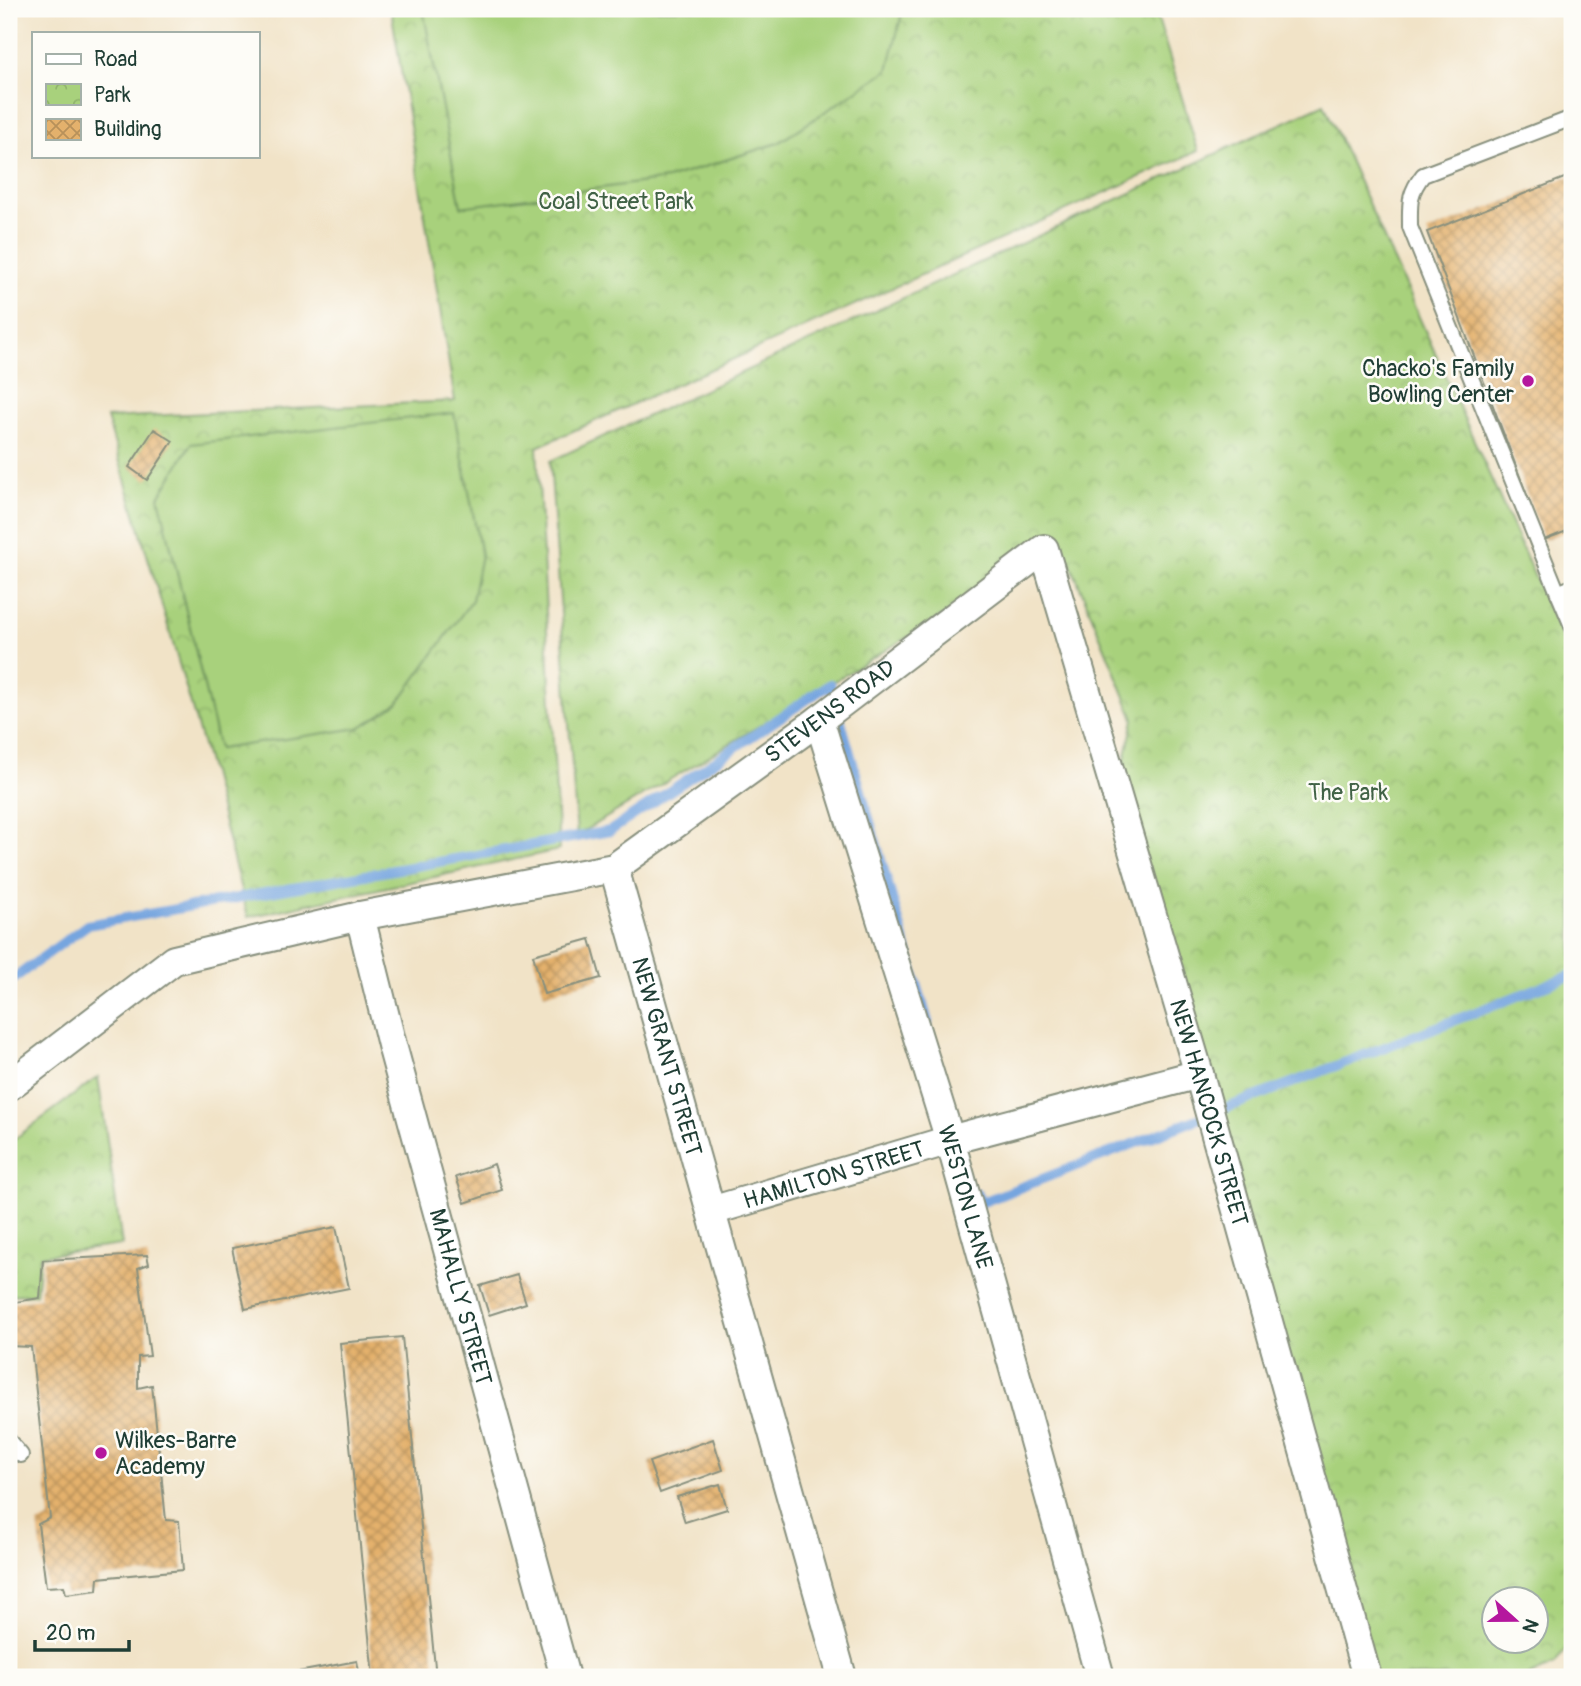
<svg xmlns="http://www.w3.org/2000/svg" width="1581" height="1686" font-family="Pangolin,sans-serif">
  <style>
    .park { fill: url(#park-crowns); stroke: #648758; stroke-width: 2; fill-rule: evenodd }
    .pitch { fill: #a8d17c; stroke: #648758; stroke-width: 2 }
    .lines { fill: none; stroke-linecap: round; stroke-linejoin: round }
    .stream { stroke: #76a5df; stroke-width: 10 }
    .building { fill: url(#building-cross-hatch) }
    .lane-casing { stroke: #88907e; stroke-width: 18 }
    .street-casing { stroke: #88907e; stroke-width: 32 }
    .lane { stroke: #fff; stroke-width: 14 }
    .street { stroke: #fff; stroke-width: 28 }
    .poi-dot { fill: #b5179e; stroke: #fdfcf7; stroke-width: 2.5 }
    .labels { text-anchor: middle; stroke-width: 5; stroke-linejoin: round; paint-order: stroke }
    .park-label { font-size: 23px; fill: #416246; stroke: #fdfcf7 }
    .poi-label { font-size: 23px; fill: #1f3d34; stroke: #fdfcf7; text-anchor: end }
    .street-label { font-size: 23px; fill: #1f3d34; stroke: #fdfcf7 }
  </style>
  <defs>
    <pattern id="park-crowns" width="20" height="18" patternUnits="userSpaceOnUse" patternTransform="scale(1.75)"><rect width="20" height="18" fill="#a8d17c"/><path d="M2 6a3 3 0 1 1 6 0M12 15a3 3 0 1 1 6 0" fill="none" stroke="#90b46c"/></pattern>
    <pattern id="building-cross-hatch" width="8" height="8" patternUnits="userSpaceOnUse" patternTransform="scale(1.75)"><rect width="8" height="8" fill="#e4b16c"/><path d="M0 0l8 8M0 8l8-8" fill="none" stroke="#b8915a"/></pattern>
  </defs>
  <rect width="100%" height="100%" fill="#fdfcf7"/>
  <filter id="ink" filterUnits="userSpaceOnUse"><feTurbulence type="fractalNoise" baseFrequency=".0143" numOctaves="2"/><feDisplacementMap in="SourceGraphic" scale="14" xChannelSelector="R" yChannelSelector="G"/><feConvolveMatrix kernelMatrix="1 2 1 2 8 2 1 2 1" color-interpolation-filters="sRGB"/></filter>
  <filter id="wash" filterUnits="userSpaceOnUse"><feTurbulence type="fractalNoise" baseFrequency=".00686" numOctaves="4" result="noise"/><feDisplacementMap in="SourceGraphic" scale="28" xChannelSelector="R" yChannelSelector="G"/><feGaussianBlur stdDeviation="1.57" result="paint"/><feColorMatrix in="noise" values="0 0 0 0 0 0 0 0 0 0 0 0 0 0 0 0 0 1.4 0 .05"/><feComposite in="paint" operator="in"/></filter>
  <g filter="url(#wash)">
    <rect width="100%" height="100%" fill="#f1e3c7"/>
    <g class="park">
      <polygon points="391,9 1155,9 1198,151 537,447 559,850 248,917 211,773 107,418 455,401"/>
      <path d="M 1324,104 L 1572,660 L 1572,1640 L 1555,1664 L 1526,1677 L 1370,1677 L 1116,799 L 1134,719 L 1067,555 L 1008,577 L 577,835 L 550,461 ZM 1494,1598 L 1536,1598 L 1536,1640 L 1494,1640 Z"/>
      <polygon points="98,1077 122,1245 40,1256 36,1294 9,1295 9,1143"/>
    </g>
    <g class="pitch">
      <polygon points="423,9 903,9 888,70 778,143 667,179 461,207"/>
      <polygon points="454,413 481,555 472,600 398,703 359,728 219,749 159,497 191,444"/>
    </g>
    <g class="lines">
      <g class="stream">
        <polyline points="9,982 87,925 610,831 830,684 928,1022"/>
        <polyline points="977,1194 980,1203 1572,975"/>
      </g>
    </g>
    <g id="blocks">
      <g class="building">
        <polygon points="1572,175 1572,529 1544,540 1427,232"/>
        <polygon points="154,429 173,441 147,480 129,467"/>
        <polygon points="590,939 601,978 544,994 533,955"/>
        <polygon points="494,1164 502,1190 465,1203 456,1177"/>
        <polygon points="336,1227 349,1288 245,1309 232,1248"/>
        <polygon points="147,1255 149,1264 138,1268 150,1356 138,1357 138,1388 152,1385 166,1520 179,1521 183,1570 98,1578 97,1590 66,1594 64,1586 46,1587 38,1524 50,1518 31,1347 9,1346 9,1303 40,1298 43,1260"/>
        <polygon points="517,1275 526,1303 489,1315 480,1286"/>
        <polygon points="402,1337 436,1677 373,1677 340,1343"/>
        <polygon points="713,1439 723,1470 660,1493 649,1462"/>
        <polygon points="720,1484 727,1509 685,1522 677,1497"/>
        <polygon points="357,1661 360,1677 278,1677 277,1676"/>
      </g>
    </g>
  </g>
  <g filter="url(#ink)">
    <use href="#blocks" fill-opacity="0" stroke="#88907e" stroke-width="2"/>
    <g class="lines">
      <g class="lane-casing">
        <g id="lane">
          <path d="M 1572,118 L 1423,175 C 1408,194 1410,204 1410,227 L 1558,593 L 1572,587"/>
          <polyline points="1558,593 1572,626"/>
          <polyline points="9,1441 21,1455"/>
        </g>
      </g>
      <g class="street-casing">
        <g id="street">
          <path id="s1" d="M 819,720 L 950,1140 L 1100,1677"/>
          <path id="s2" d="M 614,868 L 842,1677"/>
          <path id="s3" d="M 360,916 L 392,1045 L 565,1677"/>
          <path id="s4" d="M 9,1086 L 174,960 L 360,916 L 614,868 L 819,720 L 1044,549 L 1199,1074 L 1367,1677"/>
          <path id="s5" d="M 711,1211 L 950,1140 L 1199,1074"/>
        </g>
      </g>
      <use href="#lane" class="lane"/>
      <use href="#street" class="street"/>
    </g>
  </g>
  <g class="poi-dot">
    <circle cx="1528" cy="381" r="7"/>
    <circle cx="101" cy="1453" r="7"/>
  </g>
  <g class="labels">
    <g class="park-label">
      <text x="616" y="209">Coal Street Park</text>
      <text x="1348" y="800">The Park</text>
    </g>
    <g class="poi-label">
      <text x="1514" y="376">Chacko's Family<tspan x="1514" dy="26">Bowling Center</tspan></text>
      <text x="115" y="1448" text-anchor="start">Wilkes-Barre<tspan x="115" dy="26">Academy</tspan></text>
    </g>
    <g class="street-label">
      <text dy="8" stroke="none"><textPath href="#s4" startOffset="924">STEVENS ROAD</textPath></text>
      <text dy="8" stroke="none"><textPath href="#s2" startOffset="196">NEW GRANT STREET</textPath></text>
      <text dy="8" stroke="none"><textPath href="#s4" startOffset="1780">NEW HANCOCK STREET</textPath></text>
      <text dy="8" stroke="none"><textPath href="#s5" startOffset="128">HAMILTON STREET</textPath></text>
      <text dy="8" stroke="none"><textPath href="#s1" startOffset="499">WESTON LANE</textPath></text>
      <text dy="8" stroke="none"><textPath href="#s3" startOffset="394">MAHALLY STREET</textPath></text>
    </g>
  </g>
  <rect width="1581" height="1686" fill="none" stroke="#fdfcf7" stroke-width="35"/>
  <rect x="32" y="32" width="228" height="126" fill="#fdfcf7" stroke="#a4b0a9" stroke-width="2"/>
  <rect x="46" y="54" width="35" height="10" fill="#ffffff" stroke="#a4b0a9" stroke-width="2"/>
  <text x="94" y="66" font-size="21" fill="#1f3d34">Road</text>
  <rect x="46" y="84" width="35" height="21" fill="url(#park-crowns)" stroke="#a4b0a9" stroke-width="2"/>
  <text x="94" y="102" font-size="21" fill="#1f3d34">Park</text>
  <rect x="46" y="119" width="35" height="21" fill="url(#building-cross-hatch)" stroke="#a4b0a9" stroke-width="2"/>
  <text x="94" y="136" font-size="21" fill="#1f3d34">Building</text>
  <g transform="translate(1515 1620) rotate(111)"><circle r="33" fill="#fdfcf7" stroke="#a4b0a9" stroke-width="2"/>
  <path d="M0-5L12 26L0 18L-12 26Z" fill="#b5179e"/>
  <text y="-10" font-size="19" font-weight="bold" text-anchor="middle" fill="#1f3d34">N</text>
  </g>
  <path d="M35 1640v10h94v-10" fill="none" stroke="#1f3d34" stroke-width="3.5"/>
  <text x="46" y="1640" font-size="21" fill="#1f3d34" stroke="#fdfcf7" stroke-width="5" paint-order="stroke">20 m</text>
</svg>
